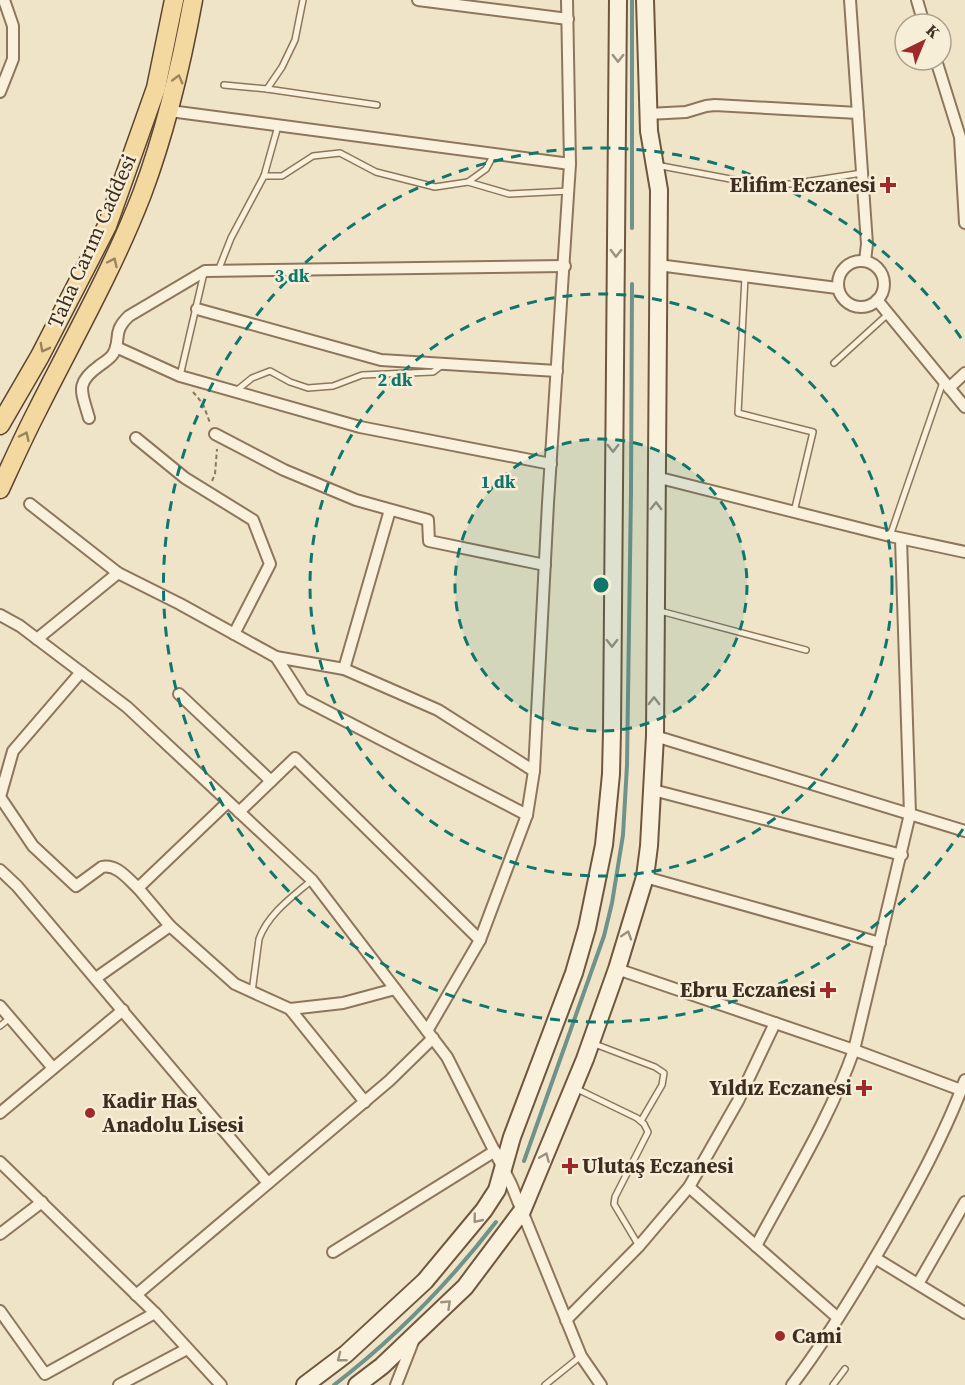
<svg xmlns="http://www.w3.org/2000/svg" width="965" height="1385" font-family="'Source Serif 4',serif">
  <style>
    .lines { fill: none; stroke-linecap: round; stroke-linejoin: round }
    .stream { stroke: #6f938a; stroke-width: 4 }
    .service-casing { stroke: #8d765c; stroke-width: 8 }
    .minor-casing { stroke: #8d765c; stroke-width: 14 }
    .secondary-casing { stroke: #6f573f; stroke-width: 20 }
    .primary-casing { stroke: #5b4430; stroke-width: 21 }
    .path { stroke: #8d765c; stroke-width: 2; stroke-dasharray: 4.5 3; stroke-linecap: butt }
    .service { stroke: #faf1dc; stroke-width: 5 }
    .minor { stroke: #faf1dc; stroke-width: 10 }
    .secondary { stroke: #faf1dc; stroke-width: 16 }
    .primary { stroke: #f3d9a0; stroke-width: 18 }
    .oneway { stroke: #9c907e }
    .oneway2 { stroke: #988460 }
    .ring { fill: none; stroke: #0f766e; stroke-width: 3; stroke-dasharray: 10 8 }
    .poi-dot { fill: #9e2a2b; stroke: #f7eed8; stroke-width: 2 }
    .labels { text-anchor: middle; stroke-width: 5; stroke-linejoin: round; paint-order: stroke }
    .poi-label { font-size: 21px; font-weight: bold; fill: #3d2e20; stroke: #f7eed8; text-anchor: end }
    .street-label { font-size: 21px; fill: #3d2e20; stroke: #f7eed8 }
    .centre { fill: #0f766e; stroke: #f7eed8; stroke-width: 3 }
    .ring-label { font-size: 18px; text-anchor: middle; font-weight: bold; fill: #0f766e; stroke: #f7eed8; stroke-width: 5; stroke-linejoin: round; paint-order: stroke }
  </style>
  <rect width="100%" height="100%" fill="#f0e4c8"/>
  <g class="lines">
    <g class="stream">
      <polyline points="632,0 632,228"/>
      <polyline points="524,1161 604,936 612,903 623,835 627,765 631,492 632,284"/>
      <path d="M 334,1385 C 395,1338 449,1283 496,1222"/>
    </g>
    <g class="service-casing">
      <g id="service">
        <polyline points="224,85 267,89 377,105"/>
        <polyline points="267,89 282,67 295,40 303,0"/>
        <polyline points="656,165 757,184 791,184 862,173"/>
        <polyline points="264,176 282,176 313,156 340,153 376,172 435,187 468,182 486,169 494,154"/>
        <polyline points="468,182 509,194 569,191"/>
        <polyline points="218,271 231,238 264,176 278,126"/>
        <polyline points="745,277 738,413 813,432 794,512"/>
        <polyline points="834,363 888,314"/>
        <polyline points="180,376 204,273"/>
        <polyline points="236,391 252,378 270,371 290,382 308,388 333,386 362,375 433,372 441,366"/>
        <polyline points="890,536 943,382"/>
        <polyline points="660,611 806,650"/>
        <path d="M 252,992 L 259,939 C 268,914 292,897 312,880"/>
        <polyline points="0,1026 10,1018"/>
        <polyline points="592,1043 655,1067 664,1073 662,1085 641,1121"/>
        <polyline points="577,1089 637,1118 644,1124 648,1132 615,1197 614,1204 639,1246"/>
        <polyline points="545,1385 581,1356"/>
        <polyline points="833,1385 845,1369"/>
      </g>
    </g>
    <g class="minor-casing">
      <g id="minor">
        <polyline points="418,0 568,19"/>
        <polyline points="850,0 867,244 865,261"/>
        <polyline points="917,0 924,24"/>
        <polyline points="936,60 960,137 965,223"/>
        <polyline points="0,92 13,59 13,26 4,0"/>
        <polyline points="170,111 570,164"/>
        <polyline points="648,114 686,112 706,106 715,105 858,113"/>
        <circle cx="861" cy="284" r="23"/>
        <polyline points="658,265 837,288"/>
        <polyline points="877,300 965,407"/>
        <polyline points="197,309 381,360 557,371"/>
        <polyline points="116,347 180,376 360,427 551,464"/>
        <polyline points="949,388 965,373"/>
        <path d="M 89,418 C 82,392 74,384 99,366 C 104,362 110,359 113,354 C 122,340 111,333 129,316 L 205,271 L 565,266"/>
        <polyline points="215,434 284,470 356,500 428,520 429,541 545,565"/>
        <polyline points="136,438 185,478 253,520 270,564 234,634"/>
        <polyline points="656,477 890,536 965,552"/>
        <polyline points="30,504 118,573 180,604 276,657 344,669 438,710 534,771"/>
        <polyline points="0,615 20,626 127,707 312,880 447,1057 511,1184 581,1356 601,1385"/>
        <polyline points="37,639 118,573"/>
        <polyline points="276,657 303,699 527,815"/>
        <polyline points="344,669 390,510"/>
        <path d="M 81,672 L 13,751 L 0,797 L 33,846 L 76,886 L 102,867 C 117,864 127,878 138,888"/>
        <polyline points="179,694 271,781"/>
        <polyline points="655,736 965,831"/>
        <polyline points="653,790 902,855"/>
        <polyline points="239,812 295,758 480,940"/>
        <polyline points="0,870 17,886 268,1183"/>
        <polyline points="645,877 880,943"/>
        <polyline points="170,926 138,888 228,802"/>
        <polyline points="617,969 854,1050 961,1090"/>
        <polyline points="96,978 170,926 235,984 290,1009 365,1102"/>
        <polyline points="0,1006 53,1068"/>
        <polyline points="290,1009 343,1003 395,989"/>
        <polyline points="427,1031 480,940 527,815 534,771 548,503 570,164 567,0"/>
        <polyline points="0,1113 123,1010"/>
        <polyline points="0,1162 155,1313 221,1385"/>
        <polyline points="689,1187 838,1318"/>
        <polyline points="0,1234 42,1202"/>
        <path d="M 756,1246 C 790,1182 830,1118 854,1050 L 910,814 L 901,539"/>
        <polyline points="333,1252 495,1151"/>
        <polyline points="875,1258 965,1313"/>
        <polyline points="918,1284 965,1202"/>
        <polyline points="136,1295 389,1081 433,1038"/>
        <polyline points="0,1311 45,1374 155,1313"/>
        <polyline points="566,1320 639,1246 689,1187 738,1101 775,1023"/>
        <polyline points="119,1385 187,1349"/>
        <polyline points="396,1385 414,1339"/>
        <path d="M 792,1385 C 827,1339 857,1289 886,1239 C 916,1187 944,1136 965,1080"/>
      </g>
    </g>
    <g class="secondary-casing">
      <g id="secondary">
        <polyline points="305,1385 346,1354 425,1281 484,1210 497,1190 512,1137 574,973 587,928 604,845 611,774 612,731 618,0"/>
        <polyline points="357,1385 382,1366 465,1287 522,1211 585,1059 617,969 645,877 649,846 655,736 659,190 649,131 645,0"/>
      </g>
    </g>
    <g class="primary-casing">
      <g id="primary">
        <polyline points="0,425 40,356 107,226 156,88 174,0"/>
        <path d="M 0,489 C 12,463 24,436 37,411 C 73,339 113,269 142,194 C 166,130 181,66 193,0"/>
      </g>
    </g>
    <g class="path">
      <polyline points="193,392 203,404 210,423"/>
      <polyline points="212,481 215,474 217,449"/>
    </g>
    <use href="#service" class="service"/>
    <use href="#minor" class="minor"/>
    <use href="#secondary" class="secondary"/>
    <use href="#primary" class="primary"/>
  </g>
  <defs><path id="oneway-chevron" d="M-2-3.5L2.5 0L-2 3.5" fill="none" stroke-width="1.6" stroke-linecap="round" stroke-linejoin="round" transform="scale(1.5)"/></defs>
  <g class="oneway">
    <use href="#oneway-chevron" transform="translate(618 58) rotate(90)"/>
    <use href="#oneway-chevron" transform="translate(616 253) rotate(91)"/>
    <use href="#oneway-chevron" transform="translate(613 448) rotate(90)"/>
    <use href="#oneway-chevron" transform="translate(656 506) rotate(-89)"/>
    <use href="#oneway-chevron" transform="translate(612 643) rotate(90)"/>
    <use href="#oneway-chevron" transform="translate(654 701) rotate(-90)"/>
    <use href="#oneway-chevron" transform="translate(627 935) rotate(-72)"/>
    <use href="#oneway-chevron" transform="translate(545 1157) rotate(-67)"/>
    <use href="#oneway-chevron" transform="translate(477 1219) rotate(129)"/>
    <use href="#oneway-chevron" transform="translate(447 1304) rotate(-44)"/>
    <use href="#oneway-chevron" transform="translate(341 1358) rotate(142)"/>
  </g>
  <g class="oneway2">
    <use href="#oneway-chevron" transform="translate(178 79) rotate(-75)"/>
    <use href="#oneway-chevron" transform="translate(113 262) rotate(-65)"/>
    <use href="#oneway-chevron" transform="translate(44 348) rotate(118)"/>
    <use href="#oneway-chevron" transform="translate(25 436) rotate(-65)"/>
  </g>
  <circle cx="601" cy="585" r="146" fill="#0f766e" fill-opacity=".12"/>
  <g class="ring">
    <circle cx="601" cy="585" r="146"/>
    <circle cx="601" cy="585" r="291"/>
    <path d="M963 829A437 437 0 1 1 963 341"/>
  </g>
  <g class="poi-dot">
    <path d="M885 176h6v6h6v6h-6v6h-6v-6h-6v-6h6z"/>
    <path d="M825 981h6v6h6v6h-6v6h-6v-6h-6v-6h6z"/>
    <path d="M861 1079h6v6h6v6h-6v6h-6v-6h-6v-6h6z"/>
    <circle cx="90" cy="1113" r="6"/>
    <path d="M567 1157h6v6h6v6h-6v6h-6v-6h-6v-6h6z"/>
    <circle cx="780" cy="1336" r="6"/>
  </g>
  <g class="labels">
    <g class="poi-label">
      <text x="876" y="192">Elifim Eczanesi</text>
      <text x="816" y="997">Ebru Eczanesi</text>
      <text x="852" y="1095">Yıldız Eczanesi</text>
      <text x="102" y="1108" text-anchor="start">Kadir Has<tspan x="102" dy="24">Anadolu Lisesi</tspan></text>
      <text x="582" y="1173" text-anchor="start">Ulutaş Eczanesi</text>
      <text x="792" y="1343" text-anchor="start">Cami</text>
    </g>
    <g class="street-label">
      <text transform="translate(92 241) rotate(-66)" y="7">Taha Carım Caddesi</text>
    </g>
  </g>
  <circle cx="601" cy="585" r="9" class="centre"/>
  <g class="ring-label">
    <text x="292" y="282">3 dk</text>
    <text x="395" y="386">2 dk</text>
    <text x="498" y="488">1 dk</text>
  </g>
  <g transform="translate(923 42) rotate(43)"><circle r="28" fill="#f7eed8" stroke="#ada18e" stroke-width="1.5"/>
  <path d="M0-4.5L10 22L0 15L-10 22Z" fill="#9e2a2b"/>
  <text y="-9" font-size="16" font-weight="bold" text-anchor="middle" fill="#3d2e20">K</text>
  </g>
</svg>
